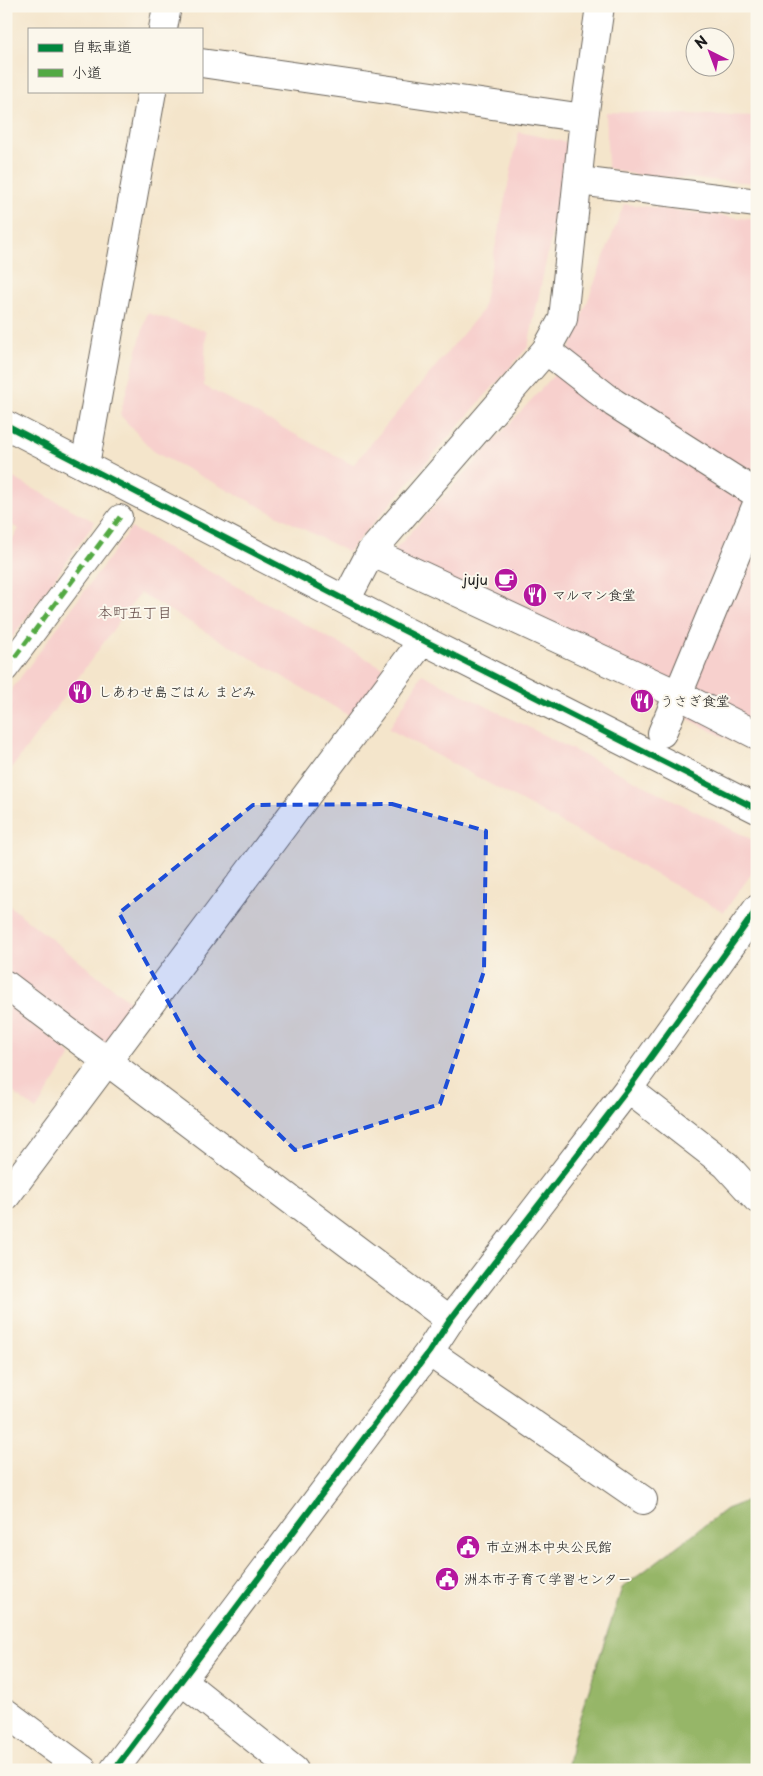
<svg xmlns="http://www.w3.org/2000/svg" width="763" height="1776" font-family="'Playpen Sans','Klee One',sans-serif">
  <style>
    .built { fill: #f7d0cd }
    .forest { fill: #96b668; stroke: #596942 }
    .lines { fill: none; stroke-linecap: round; stroke-linejoin: round }
    .pedestrian-casing { stroke: #686259; stroke-width: 26 }
    .minor-casing { stroke: #686259; stroke-width: 30 }
    .tertiary-casing { stroke: #686259; stroke-width: 30 }
    .pedestrian { stroke: #fff; stroke-width: 24 }
    .minor { stroke: #fff; stroke-width: 28 }
    .tertiary { stroke: #fff; stroke-width: 28 }
    .quiet { stroke: #52a943; stroke-width: 5; stroke-dasharray: 10 5; stroke-linecap: butt }
    .cycleway-casing { stroke: #fbf7ec; stroke-width: 9 }
    .cycleway { stroke: #00873e; stroke-width: 6 }
    .marked { fill: #1d4ed8; fill-opacity: 0.2; stroke: #1d4ed8; stroke-width: 4; stroke-dasharray: 10 6; stroke-linejoin: round }
    .labels { text-anchor: middle; stroke-width: 4; stroke-linejoin: round; paint-order: stroke }
    .poi-label { font-size: 14px; fill: #1c1c1c; stroke: #fbf7ec; text-anchor: start }
    .neighbourhood-label { font-size: 15px; fill: #604744; stroke: #fbf7ec }
  </style>
  <rect width="100%" height="100%" fill="#fbf7ec"/>
  <filter id="ink" filterUnits="userSpaceOnUse"><feTurbulence type="fractalNoise" baseFrequency=".02" numOctaves="2"/><feDisplacementMap in="SourceGraphic" scale="10" xChannelSelector="R" yChannelSelector="G"/><feConvolveMatrix kernelMatrix="1 2 1 2 8 2 1 2 1" color-interpolation-filters="sRGB"/></filter>
  <filter id="wash" filterUnits="userSpaceOnUse"><feTurbulence type="fractalNoise" baseFrequency=".0096" numOctaves="4" result="noise"/><feDisplacementMap in="SourceGraphic" scale="20" xChannelSelector="R" yChannelSelector="G"/><feGaussianBlur stdDeviation="1.12" result="paint"/><feColorMatrix in="noise" values="0 0 0 0 0 0 0 0 0 0 0 0 0 0 0 0 0 1.4 0 .05"/><feComposite in="paint" operator="in"/></filter>
  <g filter="url(#wash)">
    <rect width="100%" height="100%" fill="#f4e5cb"/>
    <g class="built">
      <polygon points="606,112 757,116 757,183 636,175 608,168"/>
      <polygon points="519,132 571,143 528,347 348,552 154,452 120,415 147,313 206,331 204,386 353,465 482,311"/>
      <polygon points="624,204 757,220 757,754 383,563 564,364"/>
      <polygon points="6,474 95,522 6,646 6,548 19,529 6,522"/>
      <polygon points="131,528 389,671 350,716 140,593 6,776 6,697"/>
      <polygon points="422,674 757,842 757,866 724,912 389,729"/>
      <polygon points="6,903 137,1007 101,1048 6,974"/>
      <polygon points="6,998 71,1055 36,1110 6,1087"/>
    </g>
    <polygon class="forest" points="757,1497 757,1770 567,1770 573,1738 622,1588 726,1509"/>
  </g>
  <g filter="url(#ink)">
    <g class="lines">
      <g class="pedestrian-casing">
        <polyline id="pedestrian" points="6,669 120,517"/>
      </g>
      <g class="minor-casing">
        <g id="minor">
          <polyline points="201,63 584,118"/>
          <polyline points="579,181 757,203"/>
          <polyline points="546,350 614,403 757,494"/>
          <polyline points="371,552 677,694 757,735"/>
          <polyline points="346,600 371,552 546,350 563,319 584,118 600,6"/>
          <polyline points="662,733 757,504"/>
          <polyline points="6,985 450,1320"/>
          <polyline points="628,1089 726,1165 757,1199"/>
          <polyline points="6,1196 423,640"/>
          <polyline points="429,1352 643,1500"/>
          <polyline points="182,1681 294,1770"/>
          <polyline points="114,1770 429,1352 450,1320 628,1089 757,909"/>
        </g>
      </g>
      <g class="tertiary-casing">
        <g id="tertiary">
          <polyline points="163,29 167,6"/>
          <polyline points="6,425 401,629 757,809"/>
          <polyline points="85,465 152,91"/>
          <polyline points="6,1713 83,1770"/>
        </g>
      </g>
      <use href="#pedestrian" class="pedestrian"/>
      <use href="#minor" class="minor"/>
      <use href="#tertiary" class="tertiary"/>
      <polyline class="quiet" points="6,669 120,517"/>
      <g class="cycleway-casing">
        <g id="cycleway">
          <polyline points="6,425 401,629 757,809"/>
          <polyline points="114,1770 429,1352 450,1320 628,1089 757,909"/>
        </g>
      </g>
      <use href="#cycleway" class="cycleway"/>
    </g>
  </g>
  <path class="marked" d="M 392,804 L 486,831 L 484,971 L 440,1104 L 295,1150 L 197,1054 L 119,913 L 253,805 Z"/>
  <defs>
    <g id="cafe-disc" transform="scale(1.25)"><circle r="9.5" fill="#b5179e" stroke="#fbf7ec"/><path d="M-5.5-4.5H6V0H3Q3 3.5 0 3.5H-2.5Q-5.5 3.5-5.5 0ZM3-3.2v2h1.7v-2ZM-6 4.5H4V6H-6Z" fill="#fff"/></g>
    <g id="restaurant-disc" transform="scale(1.25)"><circle r="9.5" fill="#b5179e" stroke="#fbf7ec"/><path d="M-5-6h1v4h1v-4h1v4h1v-4h1v5L-1.5 .5V6h-2V.5L-5-1ZM5-6V6H3V1.5H1.5Q1.5-4 5-6Z" fill="#fff"/></g>
    <g id="civic-disc" transform="scale(1.25)"><circle r="9.5" fill="#b5179e" stroke="#fbf7ec"/><path d="M-.6-6.5H3V-4.5H.6V-3L4-1V1h2V6H-6V1h2V-1L-.6-3ZM-1.2 2.5V6h2.4V2.5Z" fill="#fff"/></g>
  </defs>
  <g fill-rule="evenodd">
    <use href="#cafe-disc" x="506" y="580"/>
    <use href="#restaurant-disc" x="535" y="595"/>
    <use href="#restaurant-disc" x="80" y="692"/>
    <use href="#restaurant-disc" x="642" y="701"/>
    <use href="#civic-disc" x="468" y="1547"/>
    <use href="#civic-disc" x="447" y="1579"/>
  </g>
  <g class="labels">
    <g class="poi-label">
      <text x="488" y="585" text-anchor="end">juju</text>
      <text x="552" y="600">マルマン食堂</text>
      <text x="98" y="697">しあわせ島ごはん まどみ</text>
      <text x="660" y="706">うさぎ食堂</text>
      <text x="486" y="1552">市立洲本中央公民館</text>
      <text x="464" y="1584">洲本市子育て学習センター</text>
    </g>
    <g class="neighbourhood-label">
      <text x="135" y="618">本町五丁目</text>
    </g>
  </g>
  <rect width="763" height="1776" fill="none" stroke="#fbf7ec" stroke-width="25"/>
  <rect x="28" y="28" width="175" height="65" fill="#fbf7ec" stroke="#a29f99"/>
  <rect x="38" y="44" width="25" height="8" fill="#00873e" stroke="#a29f99"/>
  <text x="72" y="52" font-size="15" fill="#1c1c1c">自転車道</text>
  <rect x="38" y="69" width="25" height="8" fill="#52a943" stroke="#a29f99"/>
  <text x="72" y="78" font-size="15" fill="#1c1c1c">小道</text>
  <g transform="translate(710 52) rotate(318)"><circle r="24" fill="#fbf7ec" stroke="#a29f99"/>
  <path d="M0-4L9 19L0 12L-9 19Z" fill="#b5179e"/>
  <text y="-8" font-size="14" font-weight="bold" text-anchor="middle" fill="#1c1c1c">N</text>
  </g>
</svg>
